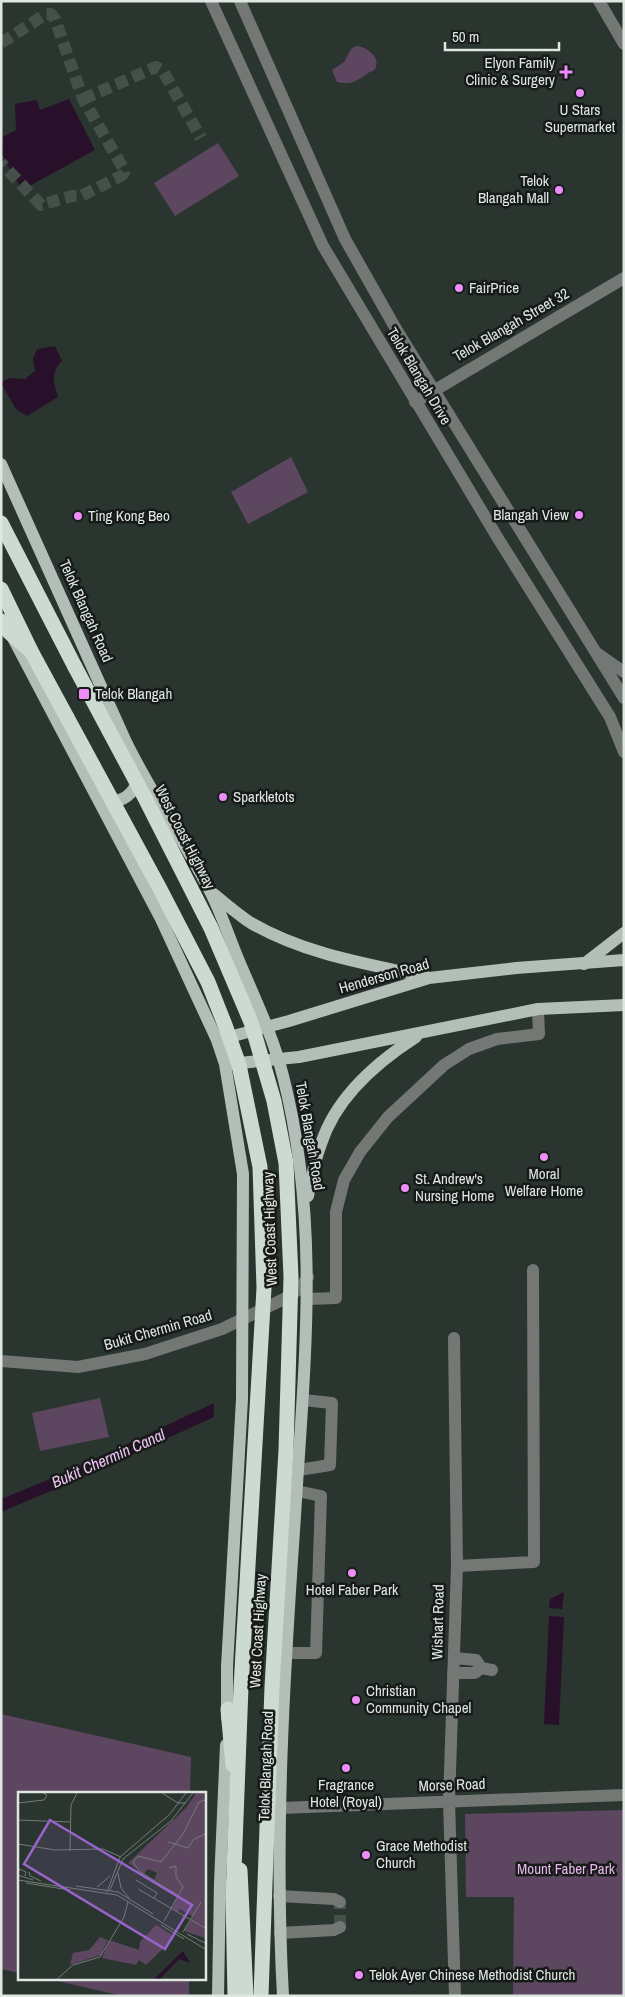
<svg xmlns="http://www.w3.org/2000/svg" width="625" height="1997" font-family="'Archivo Narrow',sans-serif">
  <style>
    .green { fill: #5d465f }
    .water { fill: #28102b }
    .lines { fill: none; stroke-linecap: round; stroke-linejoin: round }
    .minor-tunnel { stroke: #45504a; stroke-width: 12; stroke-dasharray: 12 6; stroke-linecap: butt }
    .minor { stroke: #737875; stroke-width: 12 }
    .major { stroke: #b3beb8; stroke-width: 12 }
    .highway { stroke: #ccdad2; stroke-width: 15 }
    .highway-bridge { stroke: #ccdad2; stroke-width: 15 }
    .poi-dot { fill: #ed8cf9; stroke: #161b18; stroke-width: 2 }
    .labels { text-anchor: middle; stroke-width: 5; stroke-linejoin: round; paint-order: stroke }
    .poi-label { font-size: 15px; fill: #e0e7e3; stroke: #161b18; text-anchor: start }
    .street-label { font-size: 15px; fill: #e0e7e3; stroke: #161b18 }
    .park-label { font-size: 15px; fill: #e6b6ec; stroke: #161b18 }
    .water-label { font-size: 16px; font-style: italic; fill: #f3c2f8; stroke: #161b18 }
    .inset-road { fill: none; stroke: #737c77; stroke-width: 1 }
    .view { fill: #9964ca; fill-opacity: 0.15; stroke: #9964ca; stroke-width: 2.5 }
    .inset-edge { fill: none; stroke: #e0e7e3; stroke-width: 2.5 }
  </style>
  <rect width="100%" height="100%" fill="#2a352f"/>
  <g class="green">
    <path d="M 356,46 C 365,46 380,56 376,67 C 375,72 370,71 367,74 C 354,82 353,85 337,82 L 332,70 L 344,62 L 351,49 Z"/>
    <polygon points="218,143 239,176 175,216 154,183"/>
    <polygon points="291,457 308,492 248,524 231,492"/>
    <polygon points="100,1398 109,1437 40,1451 32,1413"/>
    <polygon points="1,1714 191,1757 190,1793 19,1793 19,1973 1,1969"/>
    <polygon points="624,1810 624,1996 513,1996 514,1897 466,1897 465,1814"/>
    <polygon points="44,1978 189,1978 189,1996 123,1996"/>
  </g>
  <g class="water">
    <polygon points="69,99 95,150 22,190 1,153 1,138 16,130 15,104 37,100 40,110"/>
    <path d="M 55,346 L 62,361 C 50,372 54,383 58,397 L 27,416 L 16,409 L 1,383 L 9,378 L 25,379 L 35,371 L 33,359 L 37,349 Z"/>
    <polygon points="214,1403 214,1417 72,1482 1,1512 1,1499 65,1473"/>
    <polygon points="564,1592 562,1609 549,1608 550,1599"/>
    <polygon points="549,1616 564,1617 559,1725 544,1724"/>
  </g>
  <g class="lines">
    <g class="minor-tunnel">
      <polyline points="1,43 46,14 51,14 55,19 83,99 123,168 124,173 121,176 81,196 72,196 41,205 1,163"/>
      <polyline points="83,99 156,67 163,71 201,138"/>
      <polyline points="340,1927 340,1902"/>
    </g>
    <g class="minor">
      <polyline points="211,1 323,246 499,540 610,717 624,752"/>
      <polyline points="240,1 345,239 396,329 624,698"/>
      <polyline points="599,1 624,44"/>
      <polyline points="415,402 624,278"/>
      <polyline points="598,654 624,672"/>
      <polyline points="307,1299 336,1298 336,1212 344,1180 360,1152 388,1117 444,1065 469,1049 497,1039 539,1034 538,1009"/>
      <polyline points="454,1338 457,1566 449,1801 455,1996"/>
      <polyline points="1,1361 78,1367 145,1354 222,1329 286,1298 299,1289 308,1277"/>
      <polyline points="299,1470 330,1465 332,1403 303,1400"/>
      <polyline points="457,1566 534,1562 533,1270"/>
      <polyline points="287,1653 316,1653 321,1496 297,1491"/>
      <polyline points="454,1658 476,1660 481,1668 492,1670"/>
      <polyline points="453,1673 475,1673 481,1668"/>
      <polyline points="281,1808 624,1795"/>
      <polyline points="279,1896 334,1899 340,1902"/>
      <polyline points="280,1933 334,1930 340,1927"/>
    </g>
    <g class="major">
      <path d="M 1,464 L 126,742 C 151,793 183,839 209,889 C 221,912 229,937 239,961 C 255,999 273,1036 283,1076 C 321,1224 304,1366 295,1516 C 284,1675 274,1836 283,1996"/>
      <polyline points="13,638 161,919 217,1040 225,1064 243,1174 242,1399 227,1667 227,1718"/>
      <path d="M 105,802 C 122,803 136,794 138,776"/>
      <path d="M 211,892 C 224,902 237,914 251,923 C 304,954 367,964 427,977"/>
      <polyline points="584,964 624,933"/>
      <polyline points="222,1039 289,1021 429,978 516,968 624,960"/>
      <polyline points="230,1064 299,1057 538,1009 624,1005"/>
      <path d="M 308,1196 C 311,1179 315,1160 321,1144 C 336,1097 377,1062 416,1037"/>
      <polyline points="218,1996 220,1883 226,1745"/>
    </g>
    <g class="highway">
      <polyline points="1,523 75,667"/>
      <polyline points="1,589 31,651"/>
      <polyline points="228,1709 233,1765"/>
      <polyline points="240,1870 246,1996"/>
    </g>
    <g class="highway-bridge">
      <polyline points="1,621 9,632 31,651 160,889 208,982 225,1025 239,1065 260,1167 264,1288 241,1687 233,1897 235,1996"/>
      <polyline points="75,667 144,796 211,928 251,1022 274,1101 286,1163 291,1277 286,1450 272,1687 261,1996"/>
    </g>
  </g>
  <g class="poi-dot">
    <path d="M563.5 64.5h5v5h5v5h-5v5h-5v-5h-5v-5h5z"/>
    <circle cx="580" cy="93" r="5"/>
    <circle cx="559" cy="190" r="5"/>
    <circle cx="459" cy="288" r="5"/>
    <circle cx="579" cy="515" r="5"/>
    <circle cx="78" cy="516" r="5"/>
    <rect x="78" y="688" width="12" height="12" rx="2.5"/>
    <circle cx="223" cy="797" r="5"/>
    <circle cx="544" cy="1157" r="5"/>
    <circle cx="405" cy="1188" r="5"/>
    <circle cx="352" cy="1573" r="5"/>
    <circle cx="356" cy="1700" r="5"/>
    <circle cx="346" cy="1768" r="5"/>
    <circle cx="366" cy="1855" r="5"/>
    <circle cx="359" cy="1975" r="5"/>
  </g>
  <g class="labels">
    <g class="poi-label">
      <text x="555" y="68" text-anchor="end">Elyon Family<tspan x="555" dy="17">Clinic &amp; Surgery</tspan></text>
      <text x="580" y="115" text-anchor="middle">U Stars<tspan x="580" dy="17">Supermarket</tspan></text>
      <text x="549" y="186" text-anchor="end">Telok<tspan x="549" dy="17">Blangah Mall</tspan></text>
      <text x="469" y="293">FairPrice</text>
      <text x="569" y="520" text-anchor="end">Blangah View</text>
      <text x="88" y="521">Ting Kong Beo</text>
      <text x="95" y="699">Telok Blangah</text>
      <text x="233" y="802">Sparkletots</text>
      <text x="544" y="1179" text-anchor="middle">Moral<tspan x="544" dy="17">Welfare Home</tspan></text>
      <text x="415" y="1184">St. Andrew's<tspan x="415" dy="17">Nursing Home</tspan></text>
      <text x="352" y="1595" text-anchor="middle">Hotel Faber Park</text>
      <text x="366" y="1696">Christian<tspan x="366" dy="17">Community Chapel</tspan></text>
      <text x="346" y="1790" text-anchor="middle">Fragrance<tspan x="346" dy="17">Hotel (Royal)</tspan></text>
      <text x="376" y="1851">Grace Methodist<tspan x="376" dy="17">Church</tspan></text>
      <text x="369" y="1980">Telok Ayer Chinese Methodist Church</text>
    </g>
    <g class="street-label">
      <text transform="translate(511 325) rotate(-30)" y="5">Telok Blangah Street 32</text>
      <text transform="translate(419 376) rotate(59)" y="5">Telok Blangah Drive</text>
      <text transform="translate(86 611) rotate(66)" y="5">Telok Blangah Road</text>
      <text transform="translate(185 837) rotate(63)" y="5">West Coast Highway</text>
      <text transform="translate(384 976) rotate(-16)" y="5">Henderson Road</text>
      <text transform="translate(310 1136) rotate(80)" y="5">Telok Blangah Road</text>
      <text transform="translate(270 1229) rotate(-92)" y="5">West Coast Highway</text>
      <text transform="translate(158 1330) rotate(-16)" y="5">Bukit Chermin Road</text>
      <text transform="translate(438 1622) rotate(-89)" y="5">Wishart Road</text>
      <text transform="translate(258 1631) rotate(-87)" y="5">West Coast Highway</text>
      <text transform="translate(266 1766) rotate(-88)" y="5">Telok Blangah Road</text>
      <text transform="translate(452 1785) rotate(-2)" y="5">Morse Road</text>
    </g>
    <g class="park-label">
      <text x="566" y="1874">Mount Faber Park</text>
    </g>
    <g class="water-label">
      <text transform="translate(108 1458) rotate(-24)" y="6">Bukit Chermin Canal</text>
    </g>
  </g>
  <g transform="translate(18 1792)">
    <rect width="188" height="188" fill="#2a352f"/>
    <path d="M 178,1 L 187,1 L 187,146 L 166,139 L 175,125 L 162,117 L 160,120 L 154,116 L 161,103 L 136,87 L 139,81 L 130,77 L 126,82 L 110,71 L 168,16 ZM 138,133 L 157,145 L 128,173 L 121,168 L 118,173 L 84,166 L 91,148 L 121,158 L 122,150 ZM 82,145 L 90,148 L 83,163 L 52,173 L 55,161 L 71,158 Z" fill="#5d465f"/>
    <path d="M 165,159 L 172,171 L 161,167 L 142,187 L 136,187 Z" fill="#28102b"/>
    <path class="inset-road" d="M 144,1 L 160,11 L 167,11M 0,11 L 26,8 L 29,3 L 25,1M 0,28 L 52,30M 150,50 L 170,56 L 176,47 L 187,42M 0,52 L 37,58 L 85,57 L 103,65M 52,59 L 53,13 L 59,1M 11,80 L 12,84 L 23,89M 0,81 L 2,77 L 8,80 L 7,84M 100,81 L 103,96 L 111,106M 0,83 L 15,88M 0,88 L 99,103 L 187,157M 118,88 L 139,101 L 136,106M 8,91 L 52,98M 58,94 L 100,100 L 135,122M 79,95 L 92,84M 120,97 L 187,136M 92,98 L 105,67 L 153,29 L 175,1M 89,100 L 102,65 L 151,23 L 168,1M 160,103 L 121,79 L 115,70 L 120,64 L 143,70 L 165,42 L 181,10 L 187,8M 146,129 L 165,95 L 158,85 L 158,74 L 151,76M 143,133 L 166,147M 165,140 L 183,110M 169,142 L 187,151M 39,187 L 55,173 L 82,165 L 106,125 L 110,110"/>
    <path class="view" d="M 32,28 L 174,113 L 147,157 L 6,72 Z"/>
    <rect width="188" height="188" class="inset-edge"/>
  </g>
  <rect width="625" height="1997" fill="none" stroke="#e0e7e3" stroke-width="5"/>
  <path d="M445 42v8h114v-8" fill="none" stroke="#e0e7e3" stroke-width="2.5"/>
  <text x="452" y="42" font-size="15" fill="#e0e7e3" stroke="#161b18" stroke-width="4" paint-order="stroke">50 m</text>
</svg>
